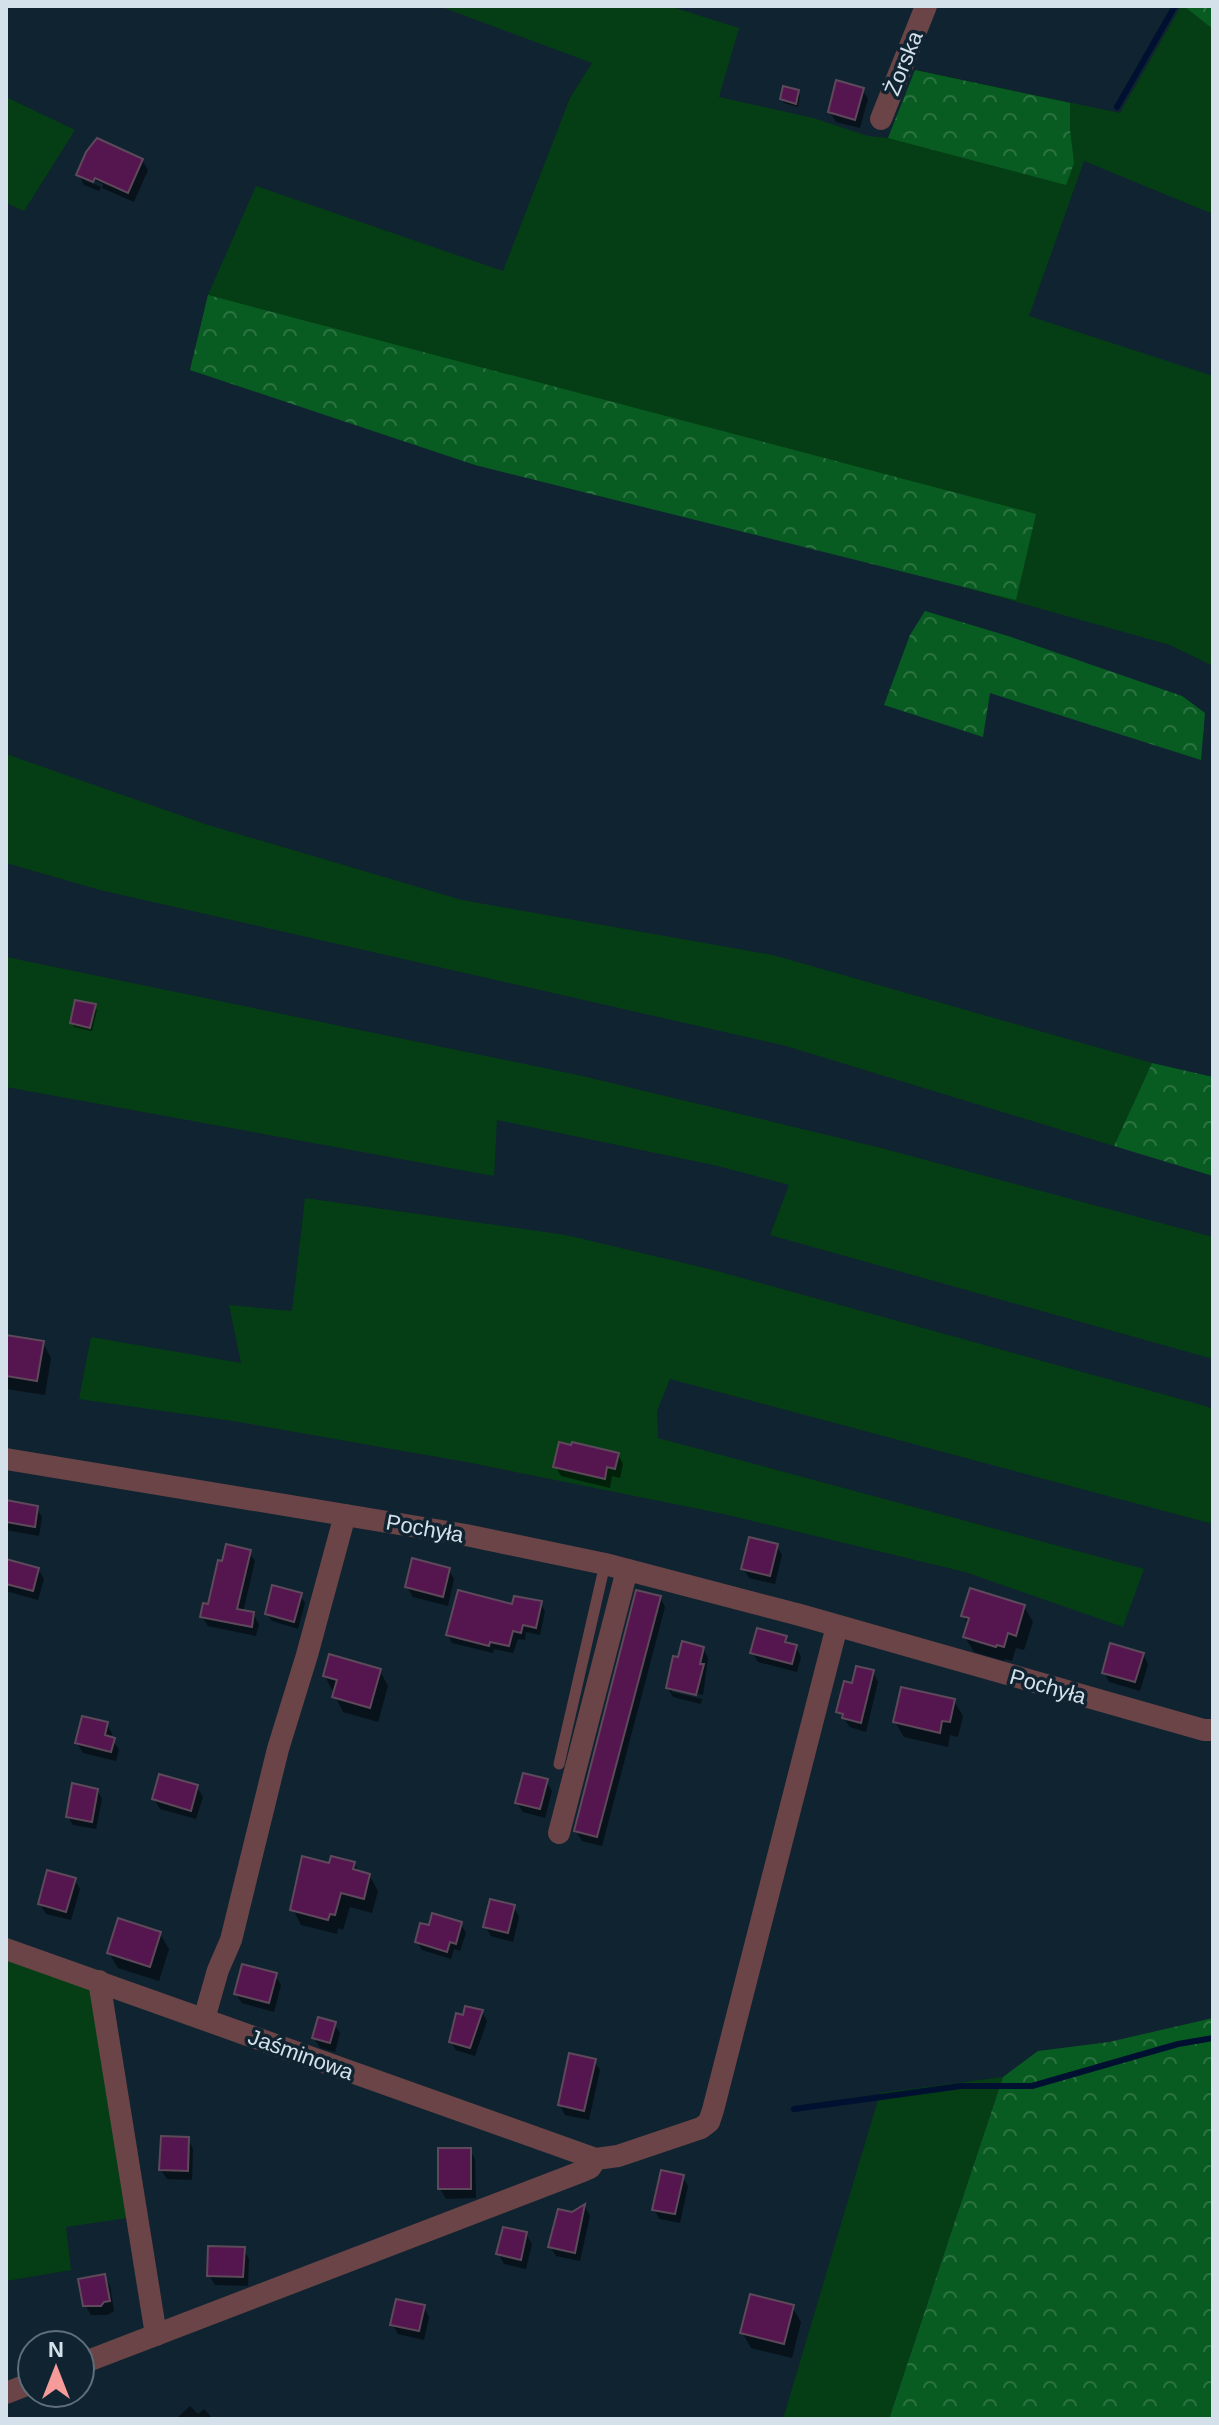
<svg xmlns="http://www.w3.org/2000/svg" width="1219" height="2425" font-family="Arial,sans-serif">
  <style>
    .grass { fill: #053e14 }
    .forest { fill: url(#forest-crowns) }
    .shadow { fill: #0007 }
    .lines { fill: none; stroke-linecap: round; stroke-linejoin: round }
    .stream { stroke: #001030; stroke-width: 6 }
    .building { fill: #55164f; stroke: #5d495a; stroke-width: 2 }
    .lane { stroke: #6a4446; stroke-width: 11 }
    .street { stroke: #6a4446; stroke-width: 22 }
    .labels { text-anchor: middle; stroke-width: 7; stroke-linejoin: round; paint-order: stroke }
    .street-label { font-size: 22px; fill: #d5e1ea; stroke: #0f2331 }
  </style>
  <defs>
    <pattern id="forest-crowns" width="20" height="18" patternUnits="userSpaceOnUse" patternTransform="scale(2)"><rect width="20" height="18" fill="#095c21"/><path d="M2 6a3 3 0 1 1 6 0M12 15a3 3 0 1 1 6 0" fill="none" stroke="#2c7341"/></pattern>
  </defs>
  <rect width="100%" height="100%" fill="#0f2331"/>
  <g class="grass">
    <polygon points="439,6 669,6 739,28 719,97 813,118 868,136 888,138 915,70 1120,113 1181,6 1213,6 1213,214 1084,161 1029,316 1213,376 1213,666 1170,645 190,370 208,295 256,186 503,271 570,98 592,63"/>
    <polygon points="6,97 75,130 24,211 6,203"/>
    <polygon points="6,754 208,825 462,900 773,955 1152,1063 1114,1146 786,1046 100,890 6,863"/>
    <polygon points="6,957 578,1075 881,1148 1213,1237 1213,1359 770,1235 789,1185 718,1166 497,1120 494,1176 6,1087"/>
    <polygon points="305,1198 566,1235 713,1270 1202,1405 1213,1409 1213,1524 670,1379 657,1411 658,1438 1144,1569 1123,1627 965,1572 724,1514 466,1462 233,1421 79,1399 91,1337 241,1363 229,1305 292,1311"/>
    <polygon points="6,1953 95,1984 127,2218 66,2227 71,2270 6,2281"/>
    <polygon points="1003,2077 889,2419 783,2419 880,2093"/>
  </g>
  <g class="forest">
    <polygon points="1184,6 1213,6 1213,29"/>
    <polygon points="915,70 1070,103 1070,130 1074,163 1066,185 888,138"/>
    <polygon points="208,295 1036,514 1016,600 475,465 190,370"/>
    <polygon points="925,611 1008,636 1182,696 1205,713 1201,760 990,693 983,737 884,705 910,635"/>
    <polygon points="1152,1063 1213,1077 1213,1176 1114,1146"/>
    <polygon points="1213,2018 1213,2419 889,2419 1003,2077 1038,2051 1109,2042"/>
  </g>
  <g class="shadow">
    <polygon points="862,89 868,99 860,128 836,122 830,112"/>
    <polygon points="798,92 800,96 798,107 784,103 782,99"/>
    <polygon points="142,160 148,170 134,202 102,188 103,184 84,176 84,180 101,187 99,191 84,185 79,175"/>
    <polygon points="94,1006 97,1010 92,1031 74,1027 72,1023"/>
    <polygon points="6,1337 43,1343 51,1358 45,1395 6,1389"/>
    <polygon points="618,1454 623,1464 620,1478 612,1476 610,1488 561,1476 556,1467"/>
    <polygon points="6,1502 36,1508 42,1517 39,1536 6,1530"/>
    <polygon points="776,1545 782,1555 775,1584 749,1578 743,1568"/>
    <polygon points="249,1552 255,1561 243,1612 253,1614 259,1624 256,1636 208,1626 202,1617"/>
    <polygon points="6,1561 38,1569 44,1579 38,1600 6,1591"/>
    <polygon points="449,1570 454,1579 448,1606 413,1597 407,1587"/>
    <polygon points="300,1595 305,1603 298,1629 272,1621 267,1614"/>
    <polygon points="660,1597 665,1607 602,1846 582,1841 576,1831"/>
    <polygon points="540,1603 545,1611 540,1635 526,1632 525,1640 518,1639 513,1653 494,1649 493,1653 452,1643 448,1635 514,1606"/>
    <polygon points="1024,1606 1033,1622 1024,1650 1016,1648 1012,1661 1005,1659 1004,1661 974,1652 965,1637 969,1625 963,1616"/>
    <polygon points="785,1638 789,1645 796,1647 801,1657 797,1672 758,1662 752,1652"/>
    <polygon points="703,1648 708,1658 703,1695 672,1688 672,1692 702,1699 701,1704 673,1697 668,1688"/>
    <polygon points="1143,1654 1148,1664 1140,1691 1109,1682 1104,1672"/>
    <polygon points="380,1671 388,1686 378,1722 343,1712 325,1676"/>
    <polygon points="873,1672 878,1682 866,1732 850,1727 838,1711"/>
    <polygon points="954,1701 963,1716 958,1737 950,1735 948,1747 904,1737 895,1722"/>
    <polygon points="107,1724 112,1734 111,1739 119,1749 116,1761 83,1753 77,1743"/>
    <polygon points="546,1781 552,1791 545,1818 523,1812 517,1803"/>
    <polygon points="197,1787 203,1797 196,1819 160,1809 154,1799"/>
    <polygon points="97,1790 102,1799 96,1829 73,1825 68,1817"/>
    <polygon points="354,1864 359,1872 369,1875 378,1891 372,1913 350,1907 343,1930 338,1928 337,1934 301,1925 293,1909 330,1865"/>
    <polygon points="74,1879 80,1889 71,1920 46,1914 40,1904"/>
    <polygon points="514,1907 519,1917 513,1942 491,1936 485,1926"/>
    <polygon points="461,1924 466,1933 460,1951 454,1949 451,1959 422,1950 417,1942 430,1927"/>
    <polygon points="160,1934 169,1949 159,1981 118,1968 109,1953"/>
    <polygon points="275,1975 281,1985 274,2012 242,2003 236,1994"/>
    <polygon points="482,2012 487,2021 475,2056 456,2050 451,2042 465,2017"/>
    <polygon points="334,2024 340,2033 335,2052 320,2048 314,2038"/>
    <polygon points="594,2061 600,2070 589,2120 565,2115 560,2105"/>
    <polygon points="188,2139 193,2149 192,2180 167,2179 161,2170"/>
    <polygon points="470,2150 475,2159 476,2198 446,2199 440,2189"/>
    <polygon points="682,2176 688,2186 680,2223 660,2219 654,2210"/>
    <polygon points="585,2207 590,2216 580,2261 556,2256 550,2246 573,2214"/>
    <polygon points="526,2234 532,2244 526,2269 504,2264 499,2254"/>
    <polygon points="243,2249 249,2259 248,2286 215,2285 209,2275"/>
    <polygon points="104,2276 110,2286 114,2311 107,2315 91,2315 85,2305"/>
    <polygon points="424,2307 429,2317 424,2340 398,2334 392,2324"/>
    <polygon points="792,2307 801,2322 792,2358 751,2348 742,2332"/>
    <polygon points="190,2406 198,2414 204,2409 213,2419 176,2419"/>
  </g>
  <g class="lines">
    <g class="stream">
      <polyline points="1117,107 1175,6"/>
      <polyline points="794,2109 961,2086 1032,2086 1178,2044 1213,2038"/>
    </g>
  </g>
  <g class="building">
    <polygon points="836,80 864,88 855,120 828,112"/>
    <polygon points="783,86 799,90 796,104 780,99"/>
    <polygon points="97,138 143,159 128,193 95,178 93,182 76,175 86,152"/>
    <polygon points="75,1000 96,1004 90,1028 70,1023"/>
    <polygon points="6,1335 44,1341 37,1381 6,1376"/>
    <polygon points="559,1442 571,1445 572,1442 619,1453 615,1469 607,1467 605,1479 553,1467"/>
    <polygon points="6,1500 38,1506 35,1527 6,1522"/>
    <polygon points="749,1537 778,1544 770,1576 741,1569"/>
    <polygon points="226,1544 251,1550 237,1609 254,1612 252,1627 200,1617 203,1603 208,1604 218,1560 222,1561"/>
    <polygon points="412,1558 450,1568 443,1597 405,1587"/>
    <polygon points="6,1559 39,1568 33,1591 6,1584"/>
    <polygon points="272,1585 302,1593 294,1622 265,1614"/>
    <polygon points="970,1588 1025,1605 1016,1636 1008,1633 1004,1647 997,1645 996,1647 963,1637 969,1618 961,1616"/>
    <polygon points="458,1590 512,1604 514,1596 542,1601 536,1628 523,1625 521,1633 513,1631 509,1646 490,1642 489,1646 446,1635"/>
    <polygon points="636,1590 661,1596 597,1837 574,1831"/>
    <polygon points="757,1628 787,1636 785,1642 797,1645 792,1664 750,1653"/>
    <polygon points="682,1641 704,1647 700,1664 704,1664 696,1695 666,1688 673,1656 678,1657"/>
    <polygon points="1110,1643 1144,1653 1135,1682 1102,1673"/>
    <polygon points="329,1654 381,1669 370,1708 332,1697 337,1680 323,1676"/>
    <polygon points="856,1666 874,1670 861,1723 842,1718 843,1714 836,1712 844,1681 852,1683"/>
    <polygon points="901,1687 955,1699 950,1722 942,1721 940,1733 893,1722"/>
    <polygon points="82,1716 108,1722 105,1735 115,1738 111,1752 75,1743"/>
    <polygon points="523,1773 548,1779 540,1809 515,1803"/>
    <polygon points="159,1774 198,1785 191,1811 152,1799"/>
    <polygon points="72,1783 98,1789 92,1822 66,1817"/>
    <polygon points="302,1856 329,1863 331,1856 355,1862 353,1869 370,1874 364,1899 341,1893 335,1915 330,1914 328,1920 290,1910"/>
    <polygon points="47,1870 76,1878 66,1912 38,1904"/>
    <polygon points="490,1899 515,1905 508,1933 483,1927"/>
    <polygon points="432,1913 462,1922 456,1944 450,1942 447,1952 415,1942 420,1923 429,1925"/>
    <polygon points="118,1918 161,1932 150,1967 107,1953"/>
    <polygon points="242,1964 277,1973 269,2003 234,1994"/>
    <polygon points="465,2006 483,2010 470,2048 449,2042 456,2013 463,2015"/>
    <polygon points="318,2017 336,2022 330,2043 312,2038"/>
    <polygon points="569,2053 596,2059 584,2111 558,2105"/>
    <polygon points="161,2136 189,2137 188,2171 159,2170"/>
    <rect x="438" y="2148" width="33" height="41"/>
    <polygon points="661,2170 684,2175 675,2214 652,2210"/>
    <polygon points="585,2204 575,2253 548,2247 558,2209 572,2212"/>
    <polygon points="503,2227 527,2232 521,2260 496,2254"/>
    <polygon points="208,2246 245,2247 243,2277 207,2276"/>
    <polygon points="105,2274 110,2301 104,2302 101,2306 83,2306 78,2279"/>
    <polygon points="750,2294 794,2305 784,2344 740,2333"/>
    <polygon points="396,2299 425,2305 419,2331 390,2325"/>
  </g>
  <g class="lines">
    <polyline class="lane" points="559,1764 605,1564"/>
    <g class="street">
      <polyline points="881,119 926,6"/>
      <polyline points="6,1459 466,1535 605,1564 800,1615 1204,1730 1213,1730"/>
      <polyline points="559,1833 627,1570"/>
      <polyline points="6,1949 596,2159 618,2156 701,2128 709,2122 713,2110 837,1626"/>
      <polyline points="99,1981 156,2335"/>
      <polyline points="204,2019 218,1970 231,1940 278,1749 307,1655 345,1515"/>
      <polyline points="80,2364 583,2171 590,2168 596,2159"/>
      <polyline points="6,2393 32,2383"/>
    </g>
  </g>
  <g class="labels">
    <g class="street-label">
      <text transform="translate(903 63) rotate(-68)" y="8">Żorska</text>
      <text transform="translate(425 1528) rotate(10)" y="8">Pochyła</text>
      <text transform="translate(1048 1686) rotate(16)" y="8">Pochyła</text>
      <text transform="translate(301 2054) rotate(20)" y="8">Jaśminowa</text>
    </g>
  </g>
  <rect width="1219" height="2425" fill="none" stroke="#d5e1ea" stroke-width="16"/>
  <g transform="translate(56 2369)"><circle r="38" fill="#0f2331" stroke="#5e6f7b" stroke-width="2"/>
  <path d="M0-6L14 30L0 20L-14 30Z" fill="#f59b9a"/>
  <text y="-12" font-size="22" font-weight="bold" text-anchor="middle" fill="#d5e1ea">N</text>
  </g>
</svg>
